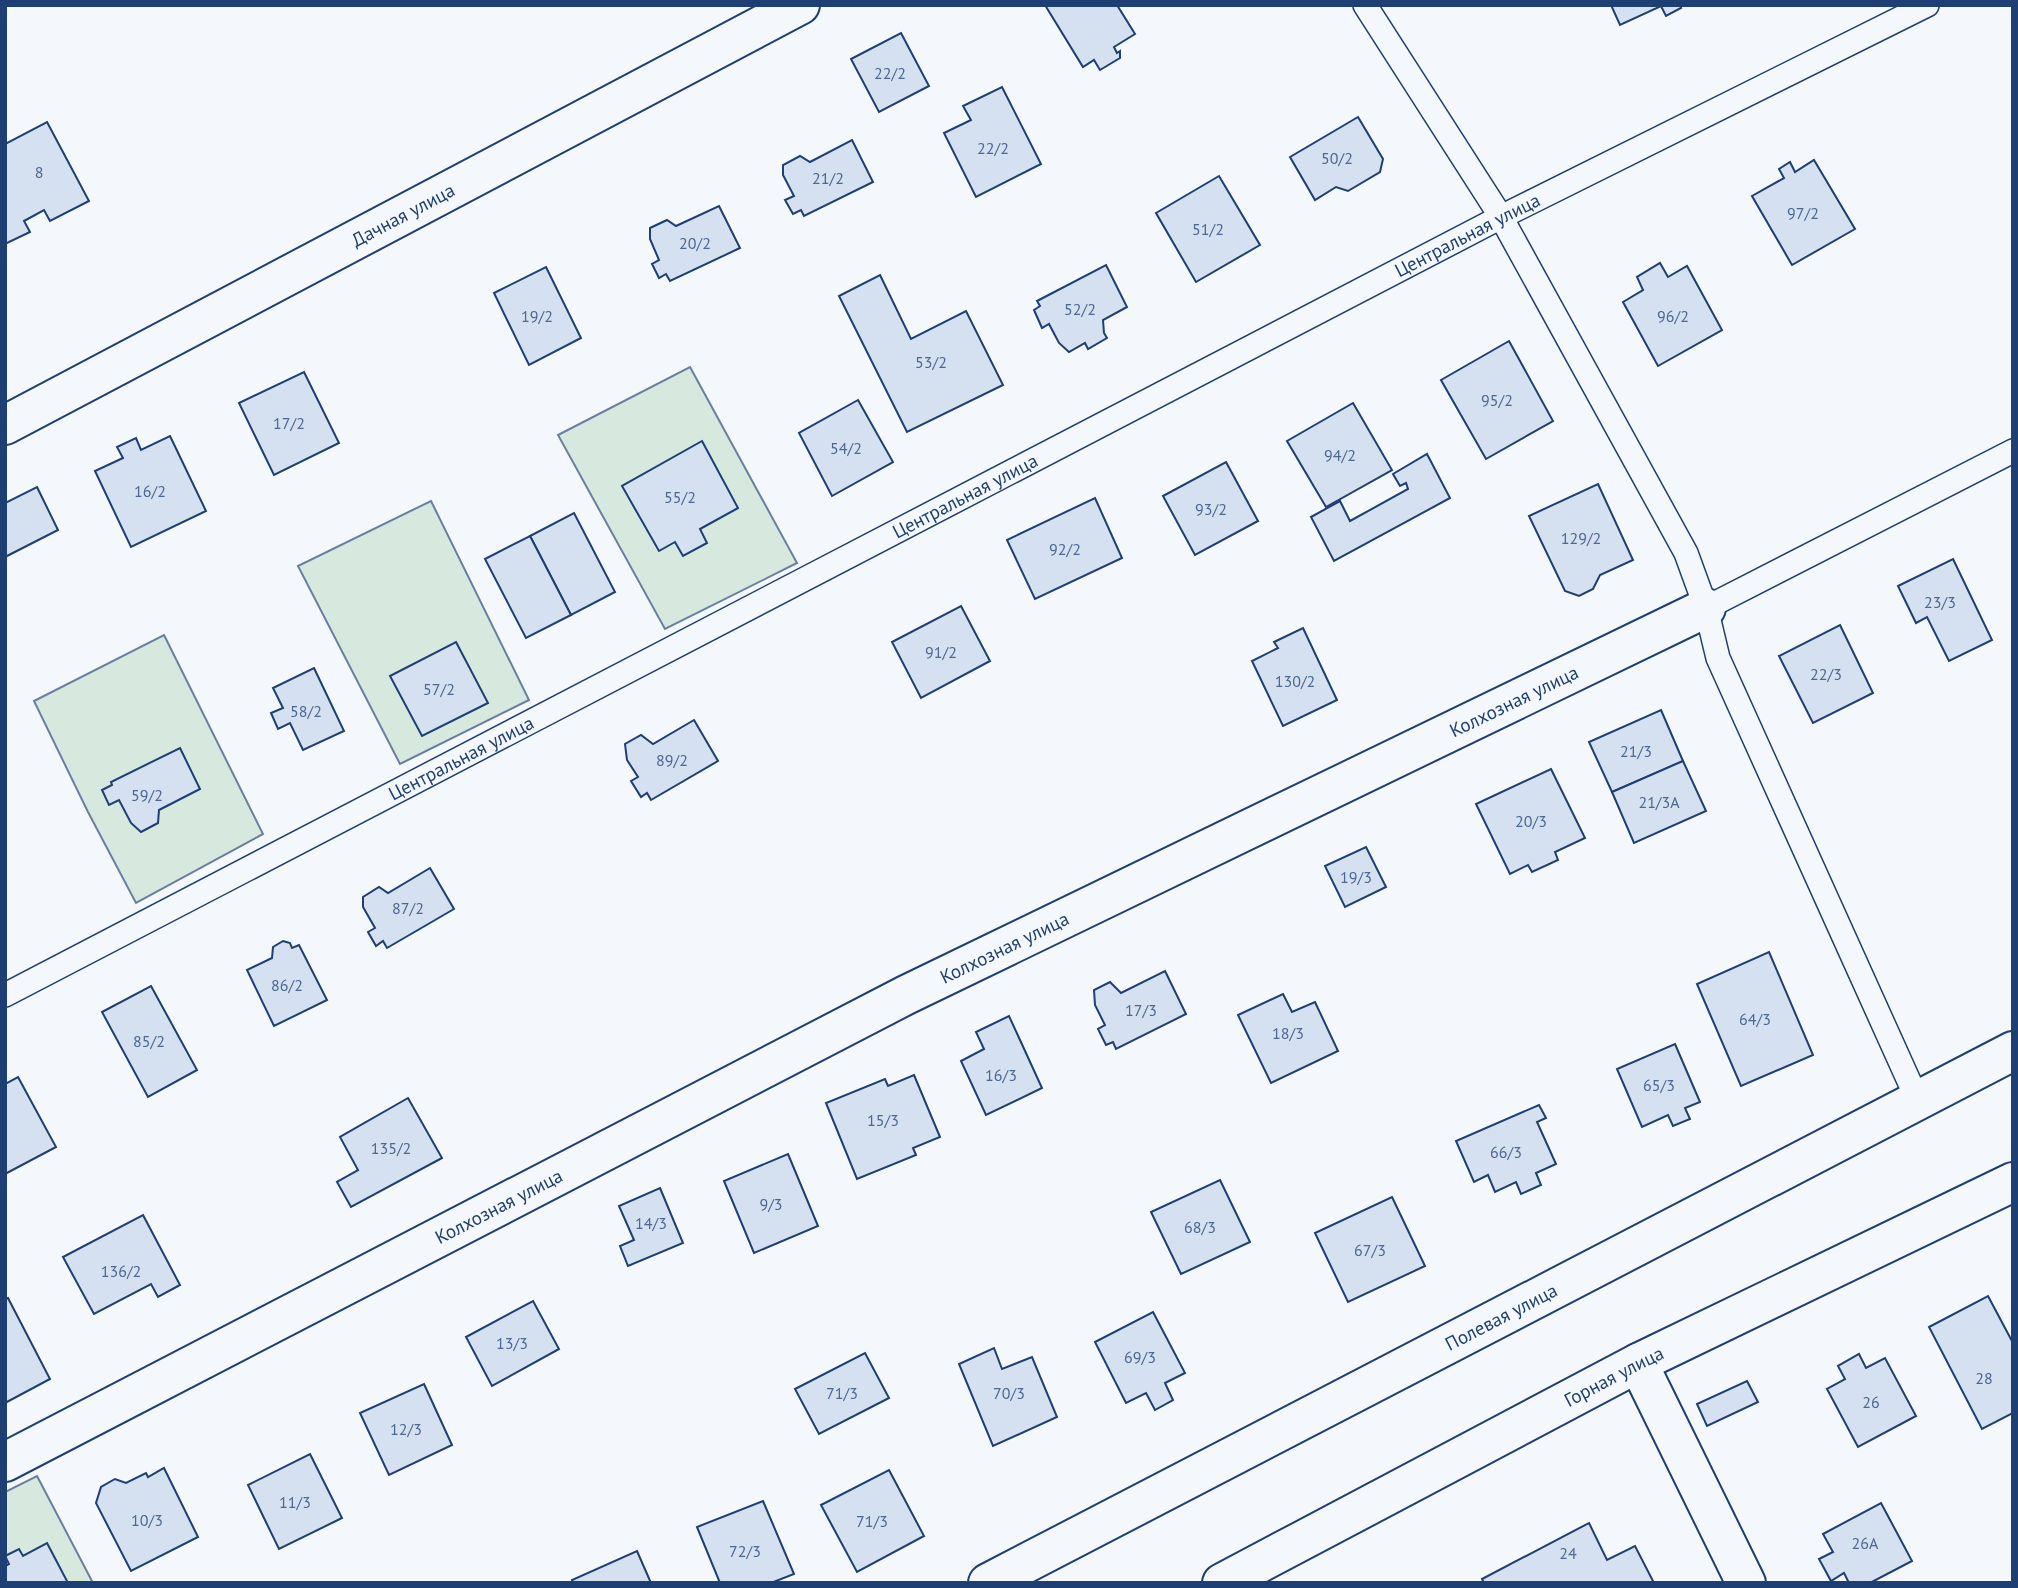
<svg xmlns="http://www.w3.org/2000/svg" width="2018" height="1588" font-family="'PT Sans',sans-serif">
  <style>
    .green { fill: #d7e8df; stroke: #687fa3; stroke-width: 2 }
    .building { fill: #d5e0f0; stroke: #1d3f73; stroke-width: 2 }
    .lines { fill: none; stroke-linecap: round; stroke-linejoin: round }
    .lane-casing { stroke: #1d3f73; stroke-width: 26 }
    .street-casing { stroke: #1d3f73; stroke-width: 42 }
    .lane { stroke: #f4f7fb; stroke-width: 23 }
    .street { stroke: #f4f7fb; stroke-width: 38 }
    .labels { text-anchor: middle; stroke-width: 5; stroke-linejoin: round; paint-order: stroke }
    .number-label { font-size: 16px; fill: #4b6792 }
    .street-label { font-size: 19px; fill: #1d3f73; stroke: #f4f7fb }
  </style>
  <rect width="100%" height="100%" fill="#f4f7fb"/>
  <g class="green">
    <polygon points="690,367 797,563 665,629 558,435"/>
    <polygon points="431,501 529,700 400,764 298,566"/>
    <polygon points="164,635 263,834 136,903 88,812 34,701"/>
    <polygon points="37,1476 93,1583 5,1583 5,1492"/>
  </g>
  <g class="building">
    <polygon points="1045,5 1117,5 1135,34 1114,47 1117,53 1120,51 1120,58 1100,70 1094,60 1083,67"/>
    <polygon points="1611,5 1680,5 1681,8 1666,16 1661,6 1620,25"/>
    <polygon points="901,33 929,86 879,112 851,59"/>
    <polygon points="1002,87 1041,164 976,197 944,133 971,120 963,106"/>
    <polygon points="1358,117 1383,159 1380,172 1348,191 1336,187 1315,200 1290,157"/>
    <polygon points="47,122 89,201 50,221 44,210 24,221 30,232 5,244 5,144"/>
    <polygon points="852,140 873,182 804,216 801,210 793,214 785,200 794,196 783,175 783,165 800,156 810,162"/>
    <polygon points="1814,160 1855,229 1792,265 1752,196 1784,178 1779,169 1790,162 1795,172"/>
    <polygon points="1219,176 1260,245 1196,282 1156,213"/>
    <polygon points="719,206 740,248 670,281 666,274 659,278 652,264 659,260 650,239 650,228 667,220 676,226"/>
    <polygon points="1660,263 1668,277 1687,266 1722,330 1658,366 1623,302 1643,290 1637,277"/>
    <polygon points="1106,265 1127,307 1103,320 1104,333 1107,338 1088,349 1085,343 1069,352 1059,343 1049,324 1042,328 1034,310 1040,306 1037,301"/>
    <polygon points="546,267 581,338 529,365 494,293"/>
    <polygon points="880,275 911,339 966,311 1003,385 907,432 839,296"/>
    <polygon points="1509,341 1553,421 1486,459 1441,380"/>
    <polygon points="304,372 339,443 274,475 239,403"/>
    <polygon points="858,400 893,462 832,496 799,433"/>
    <polygon points="1353,403 1392,470 1326,507 1287,441"/>
    <polygon points="170,436 206,511 131,547 95,471 123,458 117,447 136,438 141,450"/>
    <polygon points="702,441 738,508 700,529 707,543 683,556 675,542 659,551 622,486"/>
    <polygon points="1427,454 1450,498 1334,561 1311,517 1340,501 1350,521 1408,489 1406,483 1400,486 1393,474"/>
    <polygon points="1226,462 1258,521 1195,555 1163,496"/>
    <polygon points="1598,484 1633,560 1600,575 1593,589 1579,596 1565,591 1529,516"/>
    <polygon points="37,487 58,530 5,557 5,503"/>
    <polygon points="1095,498 1122,558 1035,599 1007,540"/>
    <polygon points="574,513 615,592 571,615 530,536"/>
    <polygon points="530,536 571,615 526,638 485,559"/>
    <polygon points="1953,559 1992,640 1949,661 1927,617 1916,623 1898,586"/>
    <polygon points="961,606 990,661 921,698 892,642"/>
    <polygon points="1840,625 1873,693 1813,723 1779,656"/>
    <polygon points="1303,628 1337,700 1283,726 1252,661 1278,648 1274,642"/>
    <polygon points="456,642 488,703 422,736 390,676"/>
    <polygon points="314,668 344,731 303,750 290,723 278,729 271,713 283,708 273,688"/>
    <polygon points="1661,710 1683,761 1612,792 1589,742"/>
    <polygon points="694,720 718,761 651,800 647,793 641,797 631,781 638,777 627,760 625,744 641,735 653,744"/>
    <polygon points="180,748 200,789 159,810 158,823 141,832 131,823 119,800 109,805 102,790 112,785 111,782"/>
    <polygon points="1683,761 1706,811 1634,843 1612,792"/>
    <polygon points="1551,769 1585,838 1555,852 1558,860 1532,872 1528,865 1510,874 1476,804"/>
    <polygon points="1366,847 1386,887 1345,907 1325,866"/>
    <polygon points="430,868 454,909 387,948 383,941 376,946 368,932 375,928 363,907 363,897 379,887 388,893"/>
    <polygon points="283,941 290,943 292,948 299,945 327,1000 274,1026 247,970 272,958 273,947"/>
    <polygon points="1769,952 1813,1055 1741,1086 1697,984"/>
    <polygon points="1165,971 1186,1014 1116,1049 1113,1042 1106,1045 1098,1029 1105,1025 1095,1005 1094,990 1110,982 1121,993"/>
    <polygon points="151,986 197,1070 148,1097 102,1012"/>
    <polygon points="1283,994 1292,1012 1315,1002 1338,1051 1271,1083 1238,1015"/>
    <polygon points="1009,1016 1042,1088 986,1115 961,1061 984,1049 976,1032"/>
    <polygon points="1675,1044 1700,1102 1685,1108 1690,1119 1673,1126 1668,1115 1642,1127 1617,1069"/>
    <polygon points="914,1075 940,1137 913,1148 916,1155 857,1179 826,1103 885,1079 888,1086"/>
    <polygon points="18,1077 56,1147 5,1174 5,1084"/>
    <polygon points="408,1098 442,1158 351,1207 337,1182 358,1170 340,1137"/>
    <polygon points="1539,1105 1546,1118 1537,1122 1556,1164 1536,1173 1541,1185 1521,1194 1516,1182 1495,1192 1488,1175 1474,1182 1456,1141"/>
    <polygon points="788,1154 818,1226 754,1253 724,1181"/>
    <polygon points="1220,1180 1250,1242 1181,1274 1151,1212"/>
    <polygon points="660,1188 683,1243 628,1266 620,1246 634,1240 619,1206"/>
    <polygon points="1392,1197 1425,1266 1348,1302 1315,1233"/>
    <polygon points="143,1215 180,1285 158,1297 151,1284 94,1314 63,1257"/>
    <polygon points="1988,1296 2013,1343 2013,1413 1982,1429 1929,1327"/>
    <polygon points="8,1298 50,1379 5,1403 5,1299"/>
    <polygon points="533,1301 559,1349 492,1386 466,1337"/>
    <polygon points="1153,1312 1185,1373 1165,1383 1173,1400 1155,1410 1146,1393 1126,1403 1095,1342"/>
    <polygon points="994,1348 1002,1369 1032,1357 1057,1417 993,1446 959,1364"/>
    <polygon points="865,1353 889,1398 819,1434 795,1389"/>
    <polygon points="1859,1354 1866,1368 1885,1358 1916,1416 1858,1447 1827,1389 1845,1379 1838,1366"/>
    <polygon points="1747,1381 1758,1402 1707,1426 1697,1404"/>
    <polygon points="424,1384 452,1445 389,1475 360,1413"/>
    <polygon points="310,1454 342,1518 279,1549 248,1485"/>
    <polygon points="164,1468 198,1537 131,1571 96,1503 101,1487 115,1479 126,1483 146,1473 148,1477"/>
    <polygon points="889,1470 924,1536 857,1572 821,1505"/>
    <polygon points="763,1501 794,1574 771,1583 720,1583 697,1527"/>
    <polygon points="1881,1503 1912,1561 1870,1583 1849,1583 1844,1573 1831,1581 1819,1559 1833,1552 1823,1534"/>
    <polygon points="1589,1523 1607,1560 1635,1546 1654,1583 1484,1583 1482,1579"/>
    <polygon points="47,1543 68,1583 5,1583 5,1566 9,1564 5,1556 19,1549 23,1556"/>
    <polygon points="637,1551 651,1583 573,1583 572,1580"/>
  </g>
  <g class="lines">
    <g class="lane-casing">
      <g id="lane">
        <polyline points="1365,5 1501,217 1686,553 1706,608 1718,658 1918,1101"/>
        <polyline points="1706,608 2013,451"/>
        <path id="s1" d="M 5,995 L 1501,217 L 1927,5"/>
      </g>
    </g>
    <g class="street-casing">
      <g id="street">
        <path id="s2" d="M 5,425 L 800,5"/>
        <polyline points="1638,1363 1746,1583"/>
        <path id="s3" d="M 5,1462 L 906,995 L 1706,608"/>
        <path id="s4" d="M 988,1583 L 2013,1051"/>
        <path id="s5" d="M 1222,1583 L 1638,1363 L 2013,1182"/>
      </g>
    </g>
    <use href="#lane" class="lane"/>
    <use href="#street" class="street"/>
  </g>
  <g class="labels">
    <g class="number-label">
      <text x="890" y="79">22/2</text>
      <text x="993" y="154">22/2</text>
      <text x="1337" y="164">50/2</text>
      <text x="39" y="178">8</text>
      <text x="828" y="184">21/2</text>
      <text x="1803" y="219">97/2</text>
      <text x="1208" y="235">51/2</text>
      <text x="695" y="249">20/2</text>
      <text x="1080" y="315">52/2</text>
      <text x="537" y="322">19/2</text>
      <text x="1673" y="322">96/2</text>
      <text x="931" y="368">53/2</text>
      <text x="1497" y="406">95/2</text>
      <text x="289" y="429">17/2</text>
      <text x="846" y="454">54/2</text>
      <text x="1340" y="461">94/2</text>
      <text x="150" y="497">16/2</text>
      <text x="680" y="503">55/2</text>
      <text x="1211" y="515">93/2</text>
      <text x="1581" y="544">129/2</text>
      <text x="1065" y="555">92/2</text>
      <text x="1940" y="608">23/3</text>
      <text x="941" y="658">91/2</text>
      <text x="1826" y="680">22/3</text>
      <text x="1295" y="687">130/2</text>
      <text x="439" y="695">57/2</text>
      <text x="306" y="717">58/2</text>
      <text x="1636" y="757">21/3</text>
      <text x="672" y="766">89/2</text>
      <text x="147" y="801">59/2</text>
      <text x="1659" y="808">21/3А</text>
      <text x="1531" y="827">20/3</text>
      <text x="1356" y="883">19/3</text>
      <text x="408" y="914">87/2</text>
      <text x="287" y="991">86/2</text>
      <text x="1141" y="1016">17/3</text>
      <text x="1755" y="1025">64/3</text>
      <text x="1288" y="1039">18/3</text>
      <text x="149" y="1047">85/2</text>
      <text x="1001" y="1081">16/3</text>
      <text x="1659" y="1091">65/3</text>
      <text x="883" y="1126">15/3</text>
      <text x="391" y="1154">135/2</text>
      <text x="1506" y="1158">66/3</text>
      <text x="771" y="1210">9/3</text>
      <text x="651" y="1229">14/3</text>
      <text x="1200" y="1233">68/3</text>
      <text x="1370" y="1256">67/3</text>
      <text x="121" y="1277">136/2</text>
      <text x="512" y="1349">13/3</text>
      <text x="1140" y="1363">69/3</text>
      <text x="1984" y="1384">28</text>
      <text x="842" y="1399">71/3</text>
      <text x="1009" y="1399">70/3</text>
      <text x="1871" y="1408">26</text>
      <text x="406" y="1435">12/3</text>
      <text x="295" y="1508">11/3</text>
      <text x="147" y="1526">10/3</text>
      <text x="872" y="1527">71/3</text>
      <text x="1865" y="1549">26А</text>
      <text x="745" y="1557">72/3</text>
      <text x="1568" y="1559">24</text>
    </g>
    <g class="street-label">
      <text dy="7" stroke="none"><textPath href="#s2" startOffset="450">Дачная улица</textPath></text>
      <text dy="7" stroke="none"><textPath href="#s1" startOffset="1648">Центральная улица</textPath></text>
      <text dy="7" stroke="none"><textPath href="#s1" startOffset="1082">Центральная улица</textPath></text>
      <text dy="7" stroke="none"><textPath href="#s3" startOffset="1690">Колхозная улица</textPath></text>
      <text dy="7" stroke="none"><textPath href="#s1" startOffset="514">Центральная улица</textPath></text>
      <text dy="7" stroke="none"><textPath href="#s3" startOffset="1124">Колхозная улица</textPath></text>
      <text dy="7" stroke="none"><textPath href="#s3" startOffset="556">Колхозная улица</textPath></text>
      <text dy="7" stroke="none"><textPath href="#s4" startOffset="578">Полевая улица</textPath></text>
      <text dy="7" stroke="none"><textPath href="#s5" startOffset="443">Горная улица</textPath></text>
    </g>
  </g>
  <rect width="2018" height="1588" fill="none" stroke="#1d3f73" stroke-width="14"/>
</svg>
